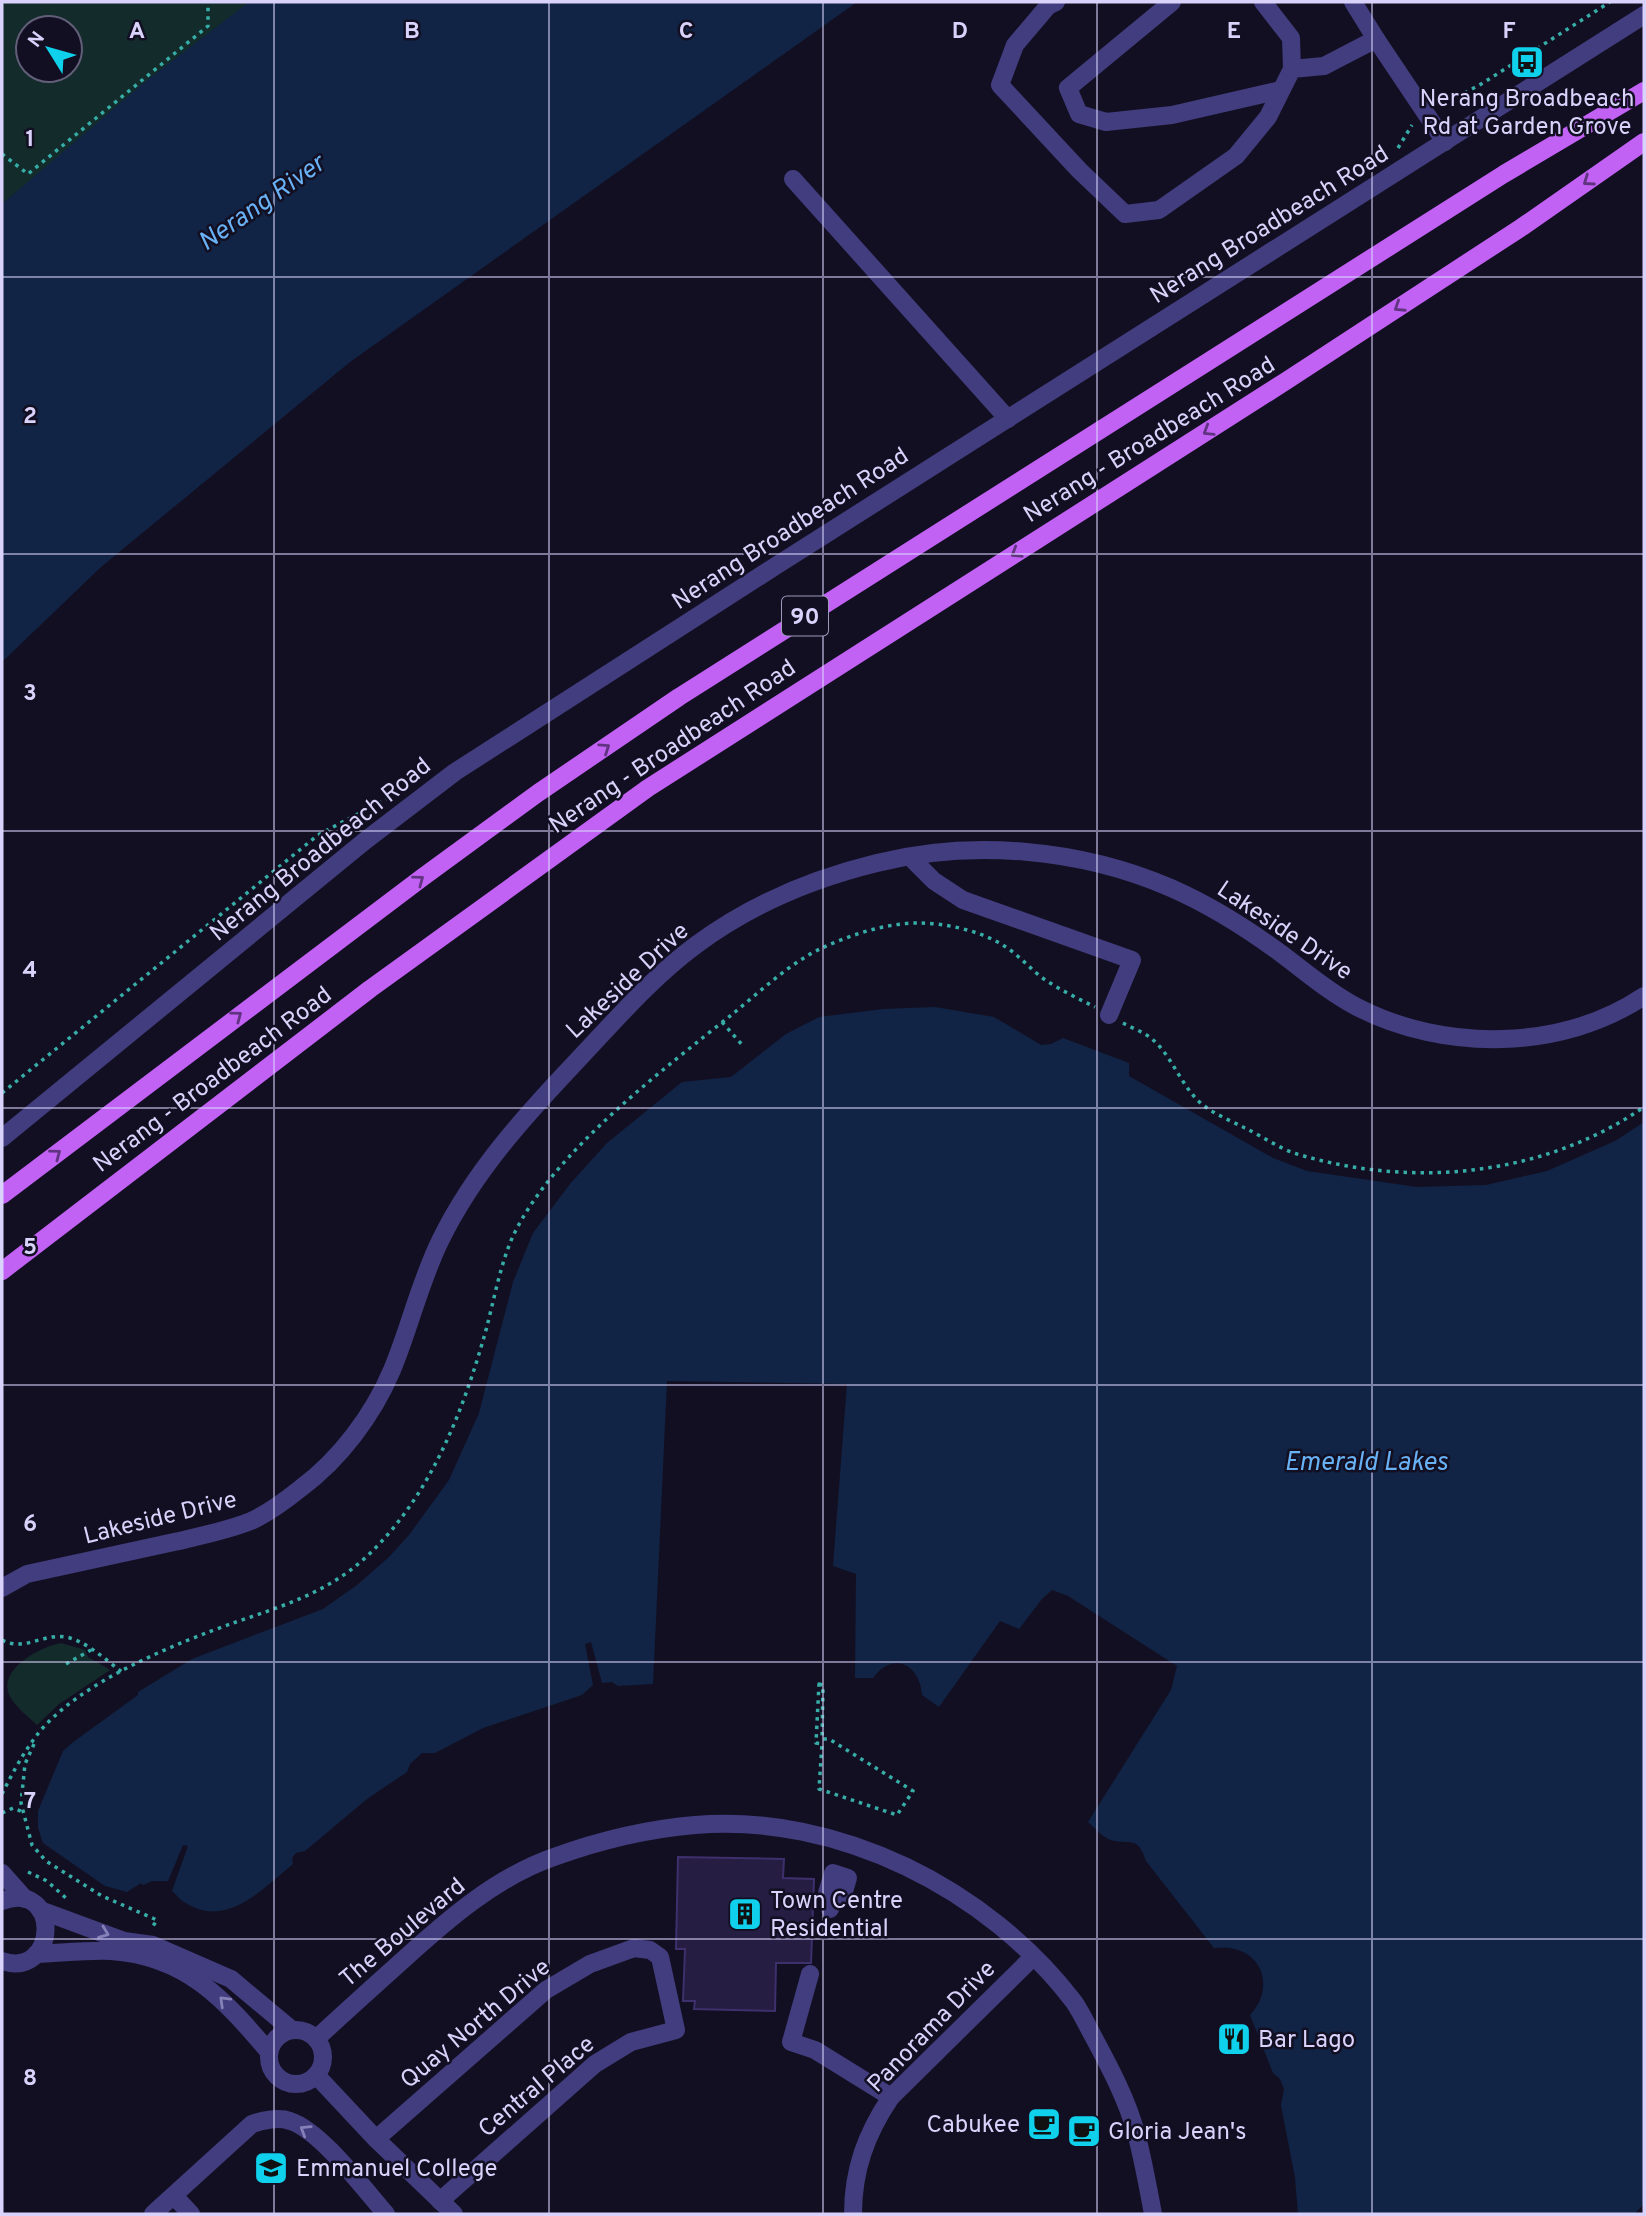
<svg xmlns="http://www.w3.org/2000/svg" width="1646" height="2216" font-family="Overpass,sans-serif">
  <style>
    .green { fill: #132c2b; fill-rule: evenodd }
    .water { fill: #112445 }
    .building { fill: #251d42; stroke: #3d306c; stroke-width: 2 }
    .lines { fill: none; stroke-linecap: round; stroke-linejoin: round }
    .path { stroke: #37ada8; stroke-width: 3.5; stroke-dasharray: 3.5 5; stroke-linecap: butt }
    .minor { stroke: #413d7e; stroke-width: 18 }
    .major { stroke: #c162f5; stroke-width: 18 }
    .oneway { stroke: #613481 }
    .oneway2 { stroke: #8580b7 }
    .grid { fill: none; stroke: #d9d3fc; stroke-width: 2; stroke-opacity: 0.55 }
    .labels { text-anchor: middle; stroke-width: 5; stroke-linejoin: round; paint-order: stroke }
    .shield { fill: #130f22; stroke: #9e98bb; stroke-width: 2 }
    .shield-label { font-size: 23px; font-weight: bold; fill: #d9d3fc }
    .poi-label { font-size: 24px; fill: #d9d3fc; stroke: #130f22; text-anchor: start }
    .street-label { font-size: 24px; fill: #d9d3fc; stroke: #130f22 }
    .water-label { font-size: 26px; font-style: italic; fill: #68b1f5; stroke: #130f22 }
    .grid-label { font-size: 23px; text-anchor: middle; font-weight: bold; fill: #d9d3fc; stroke: #130f22; stroke-width: 5; stroke-linejoin: round; paint-order: stroke }
  </style>
  <rect width="100%" height="100%" fill="#130f22"/>
  <g class="green">
    <path d="M 2,2 L 249,2 L 2,204 ZM 28,28 L 70,28 L 70,70 L 28,70 Z"/>
    <path d="M 61,1643 L 85,1650 L 88,1657 L 110,1670 L 59,1704 L 37,1725 C 28,1716 11,1704 8,1691 C 2,1667 42,1646 61,1643 Z"/>
  </g>
  <g class="water">
    <polygon points="249,2 857,2 350,362 101,567 2,662 2,204 146,81"/>
    <path d="M 935,1007 L 994,1017 L 1041,1045 L 1051,1044 L 1063,1038 L 1129,1063 L 1129,1076 L 1273,1158 L 1307,1171 L 1417,1187 L 1486,1185 L 1547,1171 L 1615,1141 L 1644,1122 L 1644,2204 L 1634,2214 L 1298,2214 L 1295,2178 L 1281,2105 L 1284,2089 L 1280,2079 L 1273,2073 L 1250,2015 C 1273,1991 1266,1954 1230,1948 C 1225,1947 1219,1948 1214,1948 L 1146,1861 C 1137,1834 1131,1846 1111,1840 C 1103,1838 1094,1827 1088,1822 L 1171,1690 L 1177,1666 L 1068,1596 L 1052,1590 L 1042,1599 L 1019,1629 L 1000,1621 L 939,1707 L 922,1695 C 920,1664 893,1651 873,1678 L 855,1678 L 856,1574 L 833,1566 L 847,1384 L 667,1381 L 653,1684 L 618,1686 L 612,1682 L 602,1683 L 591,1642 L 585,1644 L 593,1685 L 582,1695 L 483,1728 L 435,1753 L 422,1753 L 410,1764 L 407,1772 L 367,1799 L 305,1851 L 296,1853 L 292,1858 L 293,1864 C 262,1889 227,1930 184,1902 C 180,1900 176,1894 172,1891 L 188,1846 L 183,1845 L 168,1881 L 152,1881 L 143,1885 L 141,1883 L 127,1892 L 105,1886 L 43,1843 L 38,1828 L 38,1811 L 63,1751 L 72,1743 L 138,1695 L 138,1692 L 192,1659 L 323,1609 L 357,1585 L 389,1557 L 409,1535 L 449,1480 L 479,1413 L 513,1282 L 533,1233 L 570,1184 L 607,1143 L 682,1082 L 731,1077 L 786,1034 L 819,1017 L 883,1009 Z"/>
  </g>
  <polygon class="building" points="678,1857 784,1859 783,1878 814,1879 811,1963 776,1963 775,2011 694,2009 695,2001 683,2001 685,1949 676,1949"/>
  <g class="lines">
    <g class="path">
      <polyline points="1442,105 1483,83 1610,2"/>
      <polyline points="1398,148 1412,125"/>
      <polyline points="2,154 28,174 208,26 208,2"/>
      <polyline points="722,1022 744,1047"/>
      <path d="M 1123,1023 C 1132,1028 1143,1032 1151,1038 C 1174,1057 1182,1091 1207,1108 C 1219,1116 1233,1122 1245,1128 C 1262,1136 1280,1149 1297,1154 C 1413,1189 1544,1176 1644,1107"/>
      <polyline points="2,1093 318,835 386,799"/>
      <path d="M 2,1640 C 24,1652 43,1633 66,1637 C 86,1641 106,1660 122,1672"/>
      <polyline points="66,1664 91,1650"/>
      <polygon points="819,1684 823,1685 822,1739 829,1739 913,1791 897,1815 819,1789 822,1744 816,1743"/>
      <polyline points="34,1744 25,1764 21,1803 32,1845 46,1861 102,1896 157,1920 153,1926"/>
      <path d="M 2,1794 C 12,1774 23,1753 37,1735 C 77,1683 174,1644 236,1622 C 283,1606 328,1592 365,1558 C 430,1498 463,1412 486,1330 C 494,1300 501,1261 514,1234 C 555,1150 663,1070 735,1012 C 762,990 790,963 822,948 C 850,935 886,923 918,923 C 946,923 982,931 1006,947 C 1019,956 1029,967 1041,977 C 1058,989 1077,998 1095,1007"/>
      <polyline points="2,1813 13,1808 23,1812"/>
      <polyline points="28,1872 47,1881 67,1899"/>
    </g>
    <g class="minor">
      <polyline points="1056,2 1048,6 1015,45 1000,85 1079,170 1125,214 1159,210 1236,156 1268,117 1292,69 1324,66 1376,39"/>
      <polyline points="1172,2 1068,88 1079,114 1106,122 1172,115 1281,90"/>
      <polyline points="1263,2 1291,38 1292,69"/>
      <polyline points="1353,2 1376,39 1445,142"/>
      <polyline points="793,179 1008,419"/>
      <polyline points="910,857 934,881 963,900 1132,960 1109,1015"/>
      <polyline points="2,1138 366,840 455,772 774,567 1644,15"/>
      <path d="M 2,1588 L 27,1574 C 76,1563 125,1553 174,1542 C 200,1536 226,1531 251,1521 C 269,1513 286,1500 301,1488 C 340,1459 373,1415 392,1370 C 410,1327 420,1281 441,1239 C 474,1172 523,1118 574,1064 C 613,1023 650,979 696,945 C 751,904 811,879 877,863 C 973,839 1081,849 1171,888 C 1212,906 1248,929 1283,955 C 1307,973 1330,993 1357,1007 C 1444,1052 1562,1051 1644,996"/>
      <polyline points="2,1873 25,1899"/>
      <path d="M 2,1901 C 62,1879 58,1980 2,1961"/>
      <polyline points="830,1909 835,1896 827,1893 833,1873 848,1878 842,1898 835,1896"/>
      <polyline points="40,1910 124,1941 153,1945 231,1979 292,2030"/>
      <path d="M 36,1954 C 61,1953 87,1950 111,1951 C 186,1956 224,1999 269,2052"/>
      <polyline points="810,1974 791,2042 815,2050 891,2097"/>
      <circle cx="296" cy="2057" r="27"/>
      <path d="M 316,2039 C 345,2012 374,1986 403,1960 C 447,1920 496,1877 554,1857 C 598,1841 648,1829 695,1825 C 838,1813 988,1889 1074,2002 C 1081,2012 1087,2025 1093,2036 C 1109,2066 1127,2099 1136,2133 C 1143,2159 1148,2187 1153,2214"/>
      <polyline points="316,2075 376,2139 454,2214"/>
      <polyline points="376,2139 546,1990 590,1964 634,1948 650,1950 660,1957 676,2030 631,2042 595,2064 440,2201"/>
      <polyline points="174,2196 191,2214"/>
      <path d="M 153,2214 L 252,2124 C 263,2120 279,2117 290,2121 C 320,2130 364,2189 386,2214"/>
      <path d="M 853,2214 C 853,2170 866,2134 891,2097 L 1033,1957"/>
    </g>
    <g class="major">
      <polyline points="2,1195 423,877 538,793 679,697 1504,174 1644,91"/>
      <polyline points="2,1271 370,989 648,788 1286,381 1522,227 1644,142"/>
    </g>
  </g>
  <defs><path id="oneway-chevron" d="M-2-3.5L2.5 0L-2 3.5" fill="none" stroke-width="1.6" stroke-linecap="round" stroke-linejoin="round" transform="scale(1.75)"/></defs>
  <g class="oneway">
    <use href="#oneway-chevron" transform="translate(1588 181) rotate(145)"/>
    <use href="#oneway-chevron" transform="translate(1399 307) rotate(147)"/>
    <use href="#oneway-chevron" transform="translate(1208 431) rotate(148)"/>
    <use href="#oneway-chevron" transform="translate(1016 553) rotate(148)"/>
    <use href="#oneway-chevron" transform="translate(605 748) rotate(-34)"/>
    <use href="#oneway-chevron" transform="translate(419 880) rotate(-37)"/>
    <use href="#oneway-chevron" transform="translate(237 1016) rotate(-37)"/>
    <use href="#oneway-chevron" transform="translate(56 1154) rotate(-37)"/>
  </g>
  <g class="oneway2">
    <use href="#oneway-chevron" transform="translate(104 1933) rotate(21)"/>
    <use href="#oneway-chevron" transform="translate(224 2001) rotate(-136)"/>
    <use href="#oneway-chevron" transform="translate(305 2130) rotate(-148)"/>
  </g>
  <path class="grid" d="M 274,2 L 274,2214M 549,2 L 549,2214M 823,2 L 823,2214M 1097,2 L 1097,2214M 1372,2 L 1372,2214M 2,277 L 1644,277M 2,554 L 1644,554M 2,831 L 1644,831M 2,1108 L 1644,1108M 2,1385 L 1644,1385M 2,1662 L 1644,1662M 2,1939 L 1644,1939"/>
  <defs>
    <g id="bus-square" transform="scale(1.75)"><rect x="-9" y="-9" width="18" height="18" rx="4" fill="#0fd1ec" stroke="#130f22"/><path d="M-5-6H5V4H4V6H2V4H-2V6H-4V4H-5ZM-3.5-4V0h7V-4ZM-3.5 1.2v1.5H-2V1.2ZM2 1.2v1.5H3.5V1.2Z" fill="#111"/></g>
    <g id="building-square" transform="scale(1.75)"><rect x="-9" y="-9" width="18" height="18" rx="4" fill="#0fd1ec" stroke="#130f22"/><path d="M-4-6H4V6H1V3H-1V6H-4ZM-2.5-4.3h1.7v1.8h-1.7ZM.8-4.3h1.7v1.8H.8ZM-2.5-1h1.7V.8h-1.7ZM.8-1h1.7V.8H.8Z" fill="#111"/></g>
    <g id="restaurant-square" transform="scale(1.75)"><rect x="-9" y="-9" width="18" height="18" rx="4" fill="#0fd1ec" stroke="#130f22"/><path d="M-5-6h1v4h1v-4h1v4h1v-4h1v5L-1.5 .5V6h-2V.5L-5-1ZM5-6V6H3V1.5H1.5Q1.5-4 5-6Z" fill="#111"/></g>
    <g id="cafe-square" transform="scale(1.75)"><rect x="-9" y="-9" width="18" height="18" rx="4" fill="#0fd1ec" stroke="#130f22"/><path d="M-5.5-4.5H6V0H3Q3 3.5 0 3.5H-2.5Q-5.5 3.5-5.5 0ZM3-3.2v2h1.7v-2ZM-6 4.5H4V6H-6Z" fill="#111"/></g>
    <g id="school-square" transform="scale(1.75)"><rect x="-9" y="-9" width="18" height="18" rx="4" fill="#0fd1ec" stroke="#130f22"/><path d="M0-5L7-2L0 1L-7-2ZM-4 1L0 2.5L4 1V4Q0 6-4 4Z" fill="#111"/></g>
  </defs>
  <g fill-rule="evenodd">
    <use href="#bus-square" x="1527" y="62"/>
    <use href="#building-square" x="745" y="1914"/>
    <use href="#restaurant-square" x="1234" y="2039"/>
    <use href="#cafe-square" x="1044" y="2124"/>
    <use href="#cafe-square" x="1084" y="2131"/>
    <use href="#school-square" x="271" y="2168"/>
  </g>
  <g class="labels">
    <rect class="shield" x="782" y="596.5" width="46" height="39" rx="5"/>
    <g class="shield-label">
      <text x="805" y="624">90</text>
    </g>
    <g class="poi-label">
      <text x="1527" y="106" text-anchor="middle">Nerang Broadbeach<tspan x="1527" dy="28">Rd at Garden Grove</tspan></text>
      <text x="770" y="1908">Town Centre<tspan x="770" dy="28">Residential</tspan></text>
      <text x="1258" y="2047">Bar Lago</text>
      <text x="1020" y="2132" text-anchor="end">Cabukee</text>
      <text x="1108" y="2139">Gloria Jean's</text>
      <text x="296" y="2176">Emmanuel College</text>
    </g>
    <g class="street-label">
      <text transform="translate(1269 224) rotate(-32)" y="8">Nerang Broadbeach Road</text>
      <text transform="translate(1149 439) rotate(-32)" y="8">Nerang - Broadbeach Road</text>
      <text transform="translate(790 528) rotate(-33)" y="8">Nerang Broadbeach Road</text>
      <text transform="translate(672 746) rotate(-34)" y="8">Nerang - Broadbeach Road</text>
      <text transform="translate(320 849) rotate(-39)" y="8">Nerang Broadbeach Road</text>
      <text transform="translate(1285 930) rotate(34)" y="8">Lakeside Drive</text>
      <text transform="translate(627 980) rotate(-43)" y="8">Lakeside Drive</text>
      <text transform="translate(212 1079) rotate(-37)" y="8">Nerang - Broadbeach Road</text>
      <text transform="translate(160 1517) rotate(-14)" y="8">Lakeside Drive</text>
      <text transform="translate(402 1932) rotate(-40)" y="8">The Boulevard</text>
      <text transform="translate(475 2023) rotate(-40)" y="8">Quay North Drive</text>
      <text transform="translate(931 2026) rotate(-46)" y="8">Panorama Drive</text>
      <text transform="translate(536 2086) rotate(-40)" y="8">Central Place</text>
    </g>
    <g class="water-label">
      <text transform="translate(261 202) rotate(-35)" y="9">Nerang River</text>
      <text x="1366" y="1470">Emerald Lakes</text>
    </g>
  </g>
  <g class="grid-label">
    <text x="137" y="38">A</text>
    <text x="412" y="38">B</text>
    <text x="686" y="38">C</text>
    <text x="960" y="38">D</text>
    <text x="1234" y="38">E</text>
    <text x="1509" y="38">F</text>
    <text x="30" y="146">1</text>
    <text x="30" y="423">2</text>
    <text x="30" y="700">3</text>
    <text x="30" y="977">4</text>
    <text x="30" y="1254">5</text>
    <text x="30" y="1531">6</text>
    <text x="30" y="1808">7</text>
    <text x="30" y="2085">8</text>
  </g>
  <rect width="1646" height="2216" fill="none" stroke="#d9d3fc" stroke-width="7"/>
  <g transform="translate(49 49) rotate(307)"><circle r="33" fill="#130f22" stroke="#625d79" stroke-width="2"/>
  <path d="M0-5L12 26L0 18L-12 26Z" fill="#0fd1ec"/>
  <text y="-10" font-size="19" font-weight="bold" text-anchor="middle" fill="#d9d3fc">N</text>
  </g>
</svg>
